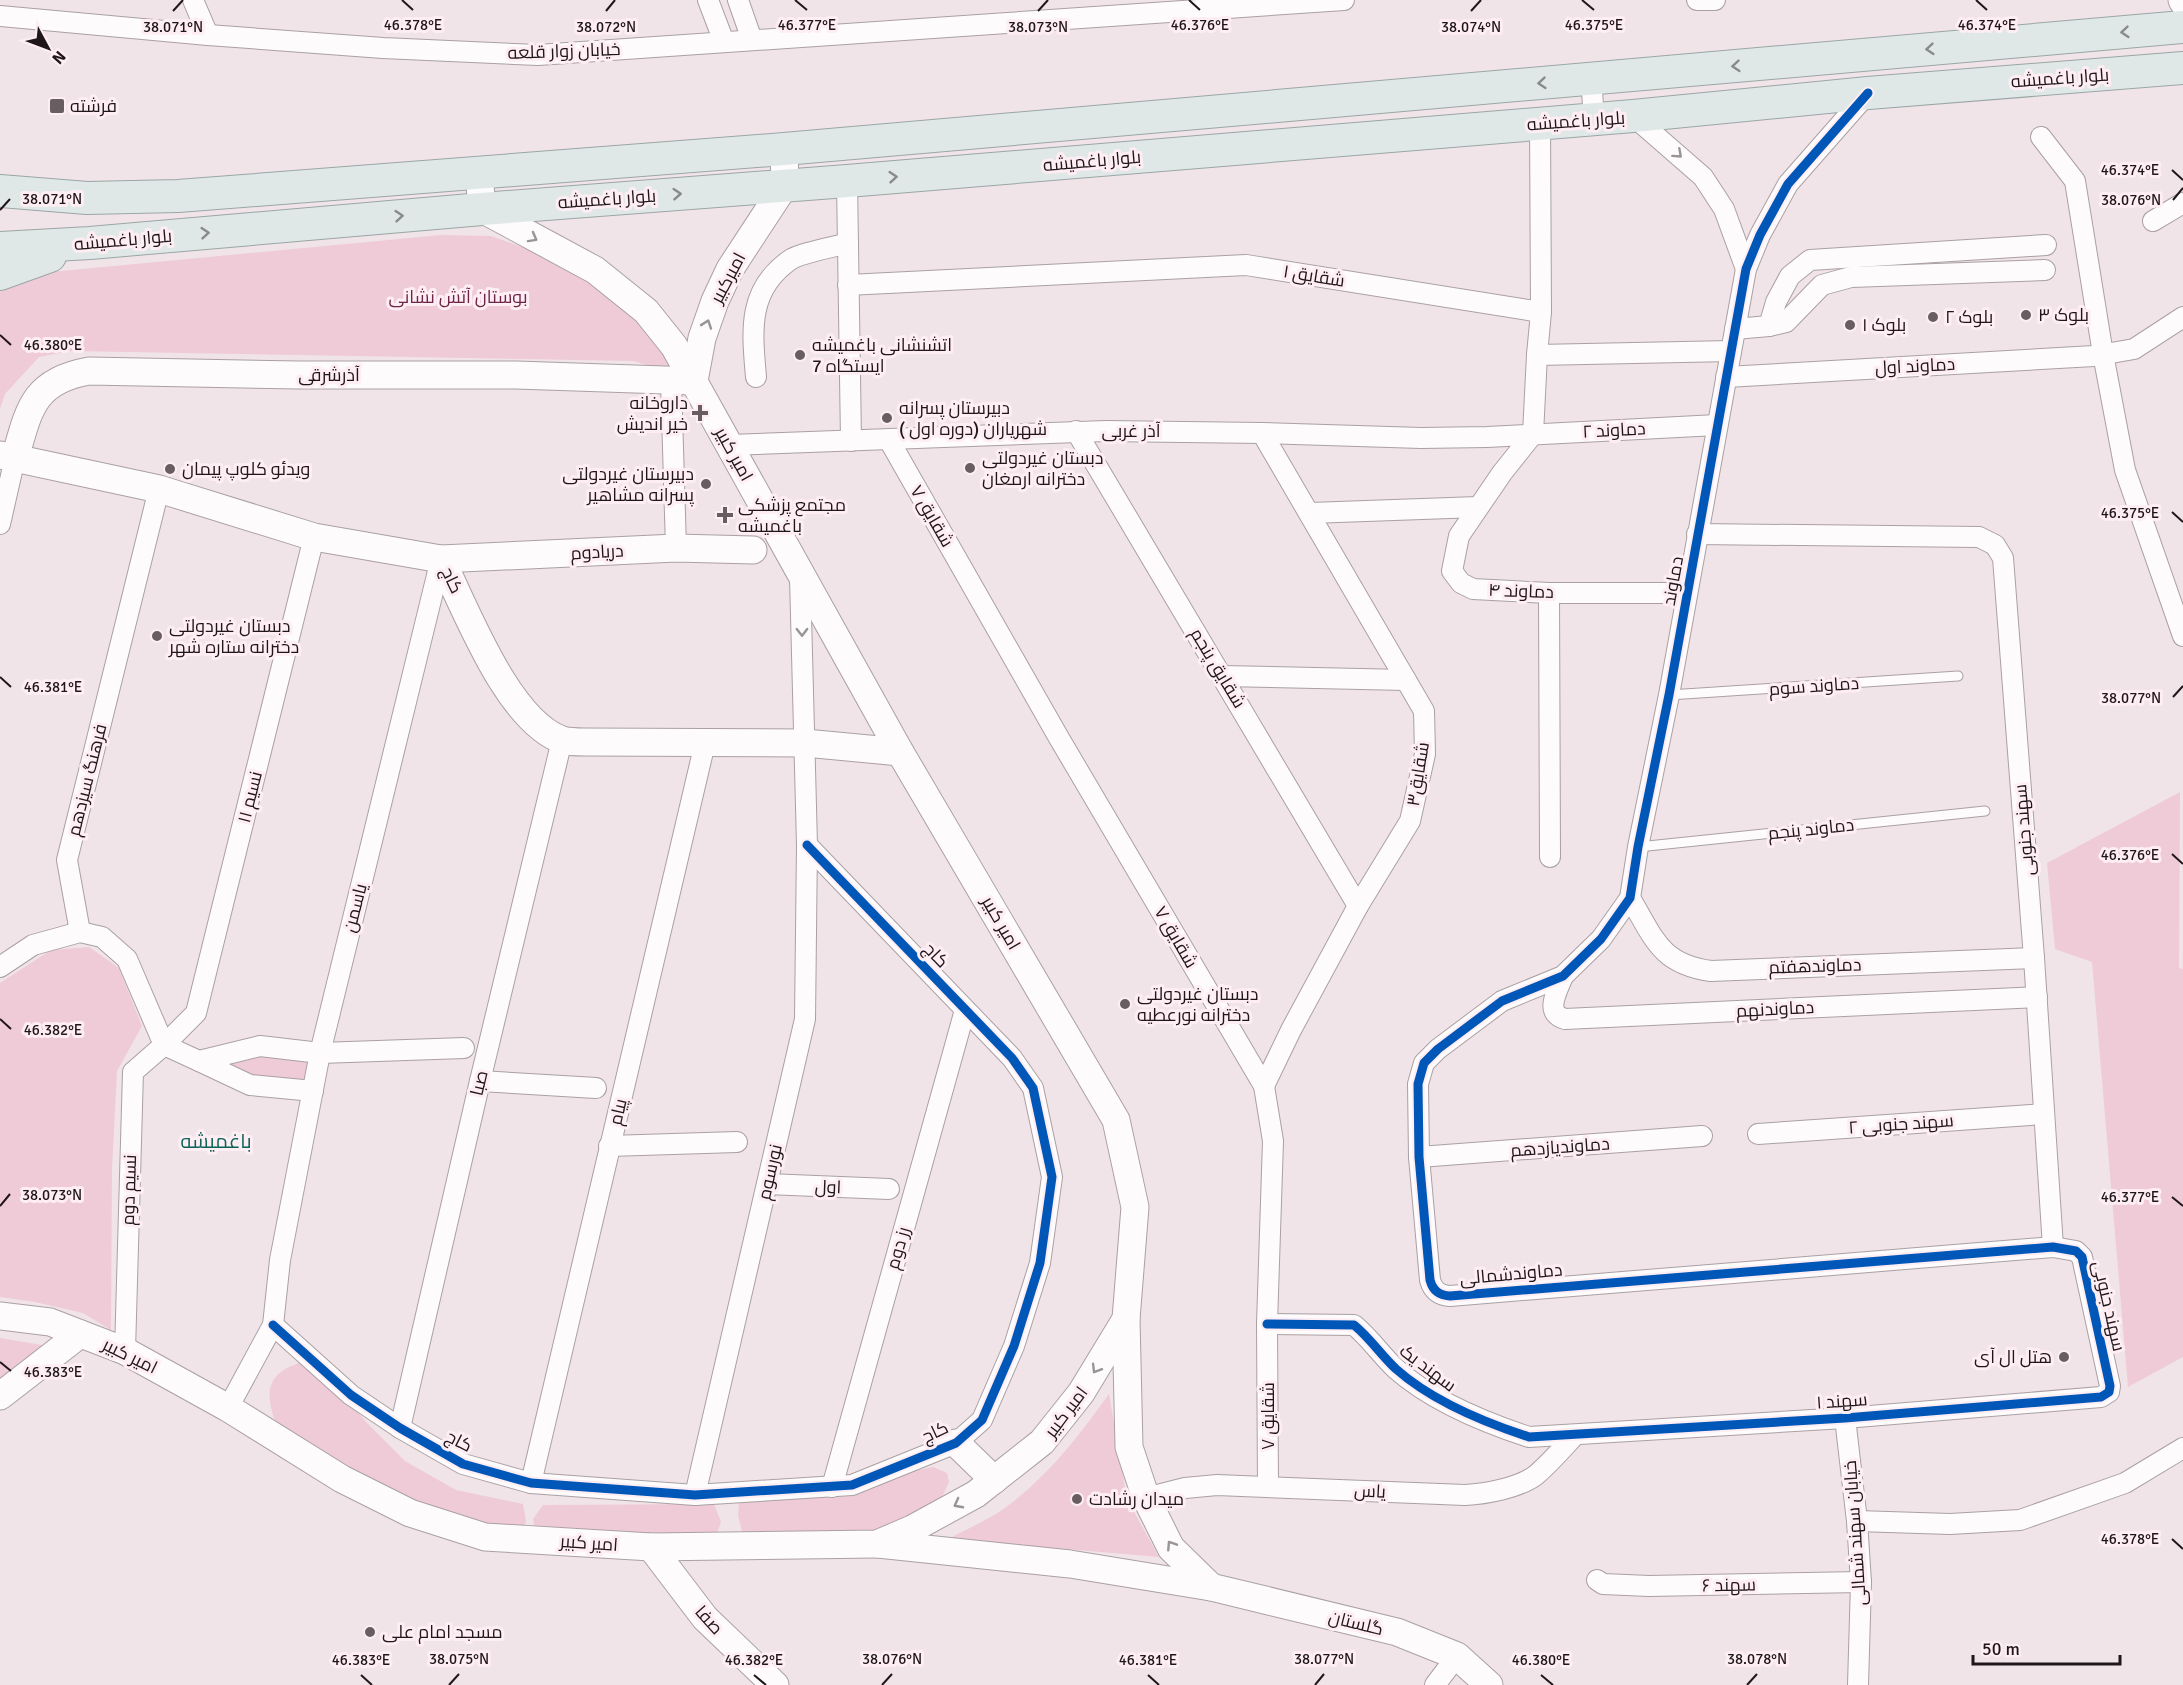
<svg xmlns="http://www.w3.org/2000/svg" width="2183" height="1685" font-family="Signika,Cairo,sans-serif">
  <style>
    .green { fill: #eecbd7 }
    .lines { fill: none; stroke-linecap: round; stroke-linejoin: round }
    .lane-casing { stroke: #aaa0a3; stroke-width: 11 }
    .street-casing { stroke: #aaa0a3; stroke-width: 22 }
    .secondary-casing { stroke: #aaa0a3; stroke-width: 29 }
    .primary-casing { stroke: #9aa6a5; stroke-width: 34 }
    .lane { stroke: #fdfbfc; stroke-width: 9 }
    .street { stroke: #fdfbfc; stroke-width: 20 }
    .secondary { stroke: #fdfbfc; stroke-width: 27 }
    .primary { stroke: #e0e8e7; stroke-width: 32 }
    .cycleway-casing { stroke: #feeef3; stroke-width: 13 }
    .cycleway { stroke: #0057b8; stroke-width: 9 }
    .oneway { stroke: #898a8a }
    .oneway2 { stroke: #999496 }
    .ticks { fill: none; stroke: #1f1619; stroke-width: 2 }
    .poi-dot { fill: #685e61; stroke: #feeef3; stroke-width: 2 }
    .labels { text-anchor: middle; stroke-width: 6; stroke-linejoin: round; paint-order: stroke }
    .street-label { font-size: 18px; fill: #1f1619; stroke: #feeef3 }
    .poi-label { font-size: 18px; fill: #1f1619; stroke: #feeef3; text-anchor: start }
    .park-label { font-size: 18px; fill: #6e2647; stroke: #feeef3 }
    .neighbourhood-label { font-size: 20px; fill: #0c6558; stroke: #feeef3 }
    .ticks-label { font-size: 15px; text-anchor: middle; fill: #1f1619; stroke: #feeef3; stroke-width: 6; stroke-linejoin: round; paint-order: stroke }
  </style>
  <rect width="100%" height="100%" fill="#f1e4e8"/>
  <g class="green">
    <polygon points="441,235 491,236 565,262 632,311 658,340 672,373 634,361 69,351 39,357 5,394 0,409 0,284 19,275"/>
    <polygon points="2180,792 2179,968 2183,969 2183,1357 2128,1387 2092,962 2055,949 2047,863"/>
    <polygon points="89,947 119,968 142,1026 117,1071 112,1169 111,1330 83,1313 35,1302 0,1297 0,983 51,950"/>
    <polygon points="260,1052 314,1058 308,1086 256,1081 217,1061"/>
    <polygon points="0,1338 48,1346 0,1385"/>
    <path d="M 306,1361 L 336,1384 L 366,1422 L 405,1461 L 456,1490 L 523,1504 L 526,1521 L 522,1533 L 407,1505 L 277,1427 C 264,1392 265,1372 306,1361 Z"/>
    <path d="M 1109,1394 L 1127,1499 L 1159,1557 L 949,1539 C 966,1529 986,1521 1002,1510 C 1046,1479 1078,1437 1109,1394 Z"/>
    <polygon points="933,1467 947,1473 949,1482 943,1495 932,1507 870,1536 743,1535 738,1516 739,1501 853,1496 914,1471"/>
    <polygon points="714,1504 721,1522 716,1536 535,1531 533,1519 543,1505"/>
  </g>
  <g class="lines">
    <g class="lane-casing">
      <g id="lane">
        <polyline points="1669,695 1958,676"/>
        <polyline points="1638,847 1985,811"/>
      </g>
    </g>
    <g class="street-casing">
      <g id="street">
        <polyline points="193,0 208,35"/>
        <polyline points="708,0 724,42"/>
        <polyline points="738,0 752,40"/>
        <polyline points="1697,0 1715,0"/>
        <polyline points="0,16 208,35 383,48 538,55 1344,0"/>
        <polyline points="1591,78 1594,119"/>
        <polyline points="1633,116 1703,177 1724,209 1746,269"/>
        <polyline points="1540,123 1541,312"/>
        <polyline points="2041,137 2075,181 2103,354 2125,470 2183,636"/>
        <polyline points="847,181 851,441"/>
        <polyline points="2153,221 2183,203"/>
        <polyline points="848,285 1246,265 1541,312 1537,355 1731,351"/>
        <polyline points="1769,326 1776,302 1790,276 1810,260 2046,245"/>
        <polyline points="1735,329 1769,326 1786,322 1822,285 1851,277 2045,270"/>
        <path d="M 756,377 C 752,331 747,290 790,260 C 800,253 834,247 848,243"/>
        <polyline points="1726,377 2094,356 2134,349 2183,317"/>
        <polyline points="671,381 676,548"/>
        <polyline points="1076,431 1358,906"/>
        <polyline points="1262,433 1424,711 1425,754 1410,821 1358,906 1291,1030 1264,1086"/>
        <polyline points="1533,434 1502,473 1459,536 1452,571 1461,583 1473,589 1549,593 1687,593"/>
        <polyline points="1533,434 1537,355"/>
        <polyline points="889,440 1059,738 1264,1086 1273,1141 1267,1324 1268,1486"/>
        <polyline points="729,445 1106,431 1262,433 1421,438 1487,437 1717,425"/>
        <polyline points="1310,513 1478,507"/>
        <polyline points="0,524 15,458"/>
        <polyline points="1697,534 1979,537 1995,545 2003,558 2034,958 2053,1247"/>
        <polyline points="1549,593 1550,857"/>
        <polyline points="1222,676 1406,680"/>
        <path d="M 1630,898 C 1654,938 1660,964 1711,971 L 2034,958"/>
        <polyline points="80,932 67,860 159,489"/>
        <polyline points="0,967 33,945 80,932 102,937 127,959 164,1045 199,1061"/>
        <path d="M 1563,976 C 1558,990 1543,1013 1565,1019 L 2037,997"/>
        <polyline points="480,1081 596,1088"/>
        <polyline points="313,1091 250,1085 199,1061 260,1046 320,1053 464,1048"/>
        <polyline points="1758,1134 2044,1114"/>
        <polyline points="609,1146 737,1142"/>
        <polyline points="1419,1157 1702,1136"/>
        <polyline points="767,1184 889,1189"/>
        <path d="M 1267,1324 L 1354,1325 C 1370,1338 1381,1355 1396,1369 C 1432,1401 1483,1422 1529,1437 L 1845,1418 L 2101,1397 L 2109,1392 L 2110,1386 L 2082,1257 L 2076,1251 L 2053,1247 L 1450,1296 C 1439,1295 1433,1291 1430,1280 L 1419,1157 L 1418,1084 L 1424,1063 L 1438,1049 L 1502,1001 L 1563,976 L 1601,939 L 1630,898 L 1638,847 L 1669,695 L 1746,269 L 1760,235 L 1788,184 L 1868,93"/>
        <polyline points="273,1325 351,1395 400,1428 463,1464 531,1483 695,1495 852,1485 956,1443 982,1420 1014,1346 1040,1263 1052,1177 1033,1088 1012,1058 807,845"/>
        <polyline points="125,1351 133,1072 164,1045 196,1013 314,537"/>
        <polyline points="228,1408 273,1325 280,1260 320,1053 441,559"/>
        <polyline points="1845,1418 1857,1521 1861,1582 1858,1685"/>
        <polyline points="400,1428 480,1081 562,740"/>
        <polyline points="531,1483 705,743"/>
        <polyline points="832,1487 965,1010"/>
        <polyline points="695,1495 805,1019 807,845 800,577"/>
        <path d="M 1146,1498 L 1185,1488 L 1217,1485 L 1465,1495 C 1485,1494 1519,1488 1536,1475 C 1550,1463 1563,1448 1575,1435"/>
        <polyline points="1857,1521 1950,1524 2020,1520 2125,1483 2183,1448"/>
        <polyline points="1597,1580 1603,1584 1649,1586 1861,1582"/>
        <polyline points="1435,1685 1457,1656"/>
      </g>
    </g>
    <g class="secondary-casing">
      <g id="secondary">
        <polyline points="2182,0 2183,2"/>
        <polyline points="479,173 482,209 595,270 646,311 674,346 900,752 1116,1120 1135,1207 1126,1319 1129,1447 1146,1498 1171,1548 1211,1587"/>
        <polyline points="694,381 702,338 715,301 730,269 785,185 784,149"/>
        <polyline points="0,455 159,489 314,537 441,559 676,548 753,550"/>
        <path d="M 15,458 C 29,409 33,381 89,371 L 299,375 L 516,375 L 694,381"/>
        <path d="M 441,559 C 466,609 507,720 562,740 C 569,742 578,742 585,742 L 805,743 L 900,752"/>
        <polyline points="0,1316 50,1322 125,1351 228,1408 342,1479 410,1513 485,1537 651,1547 877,1544 912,1529 976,1494 1042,1442 1081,1393 1126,1319"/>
        <polyline points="0,1396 80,1334"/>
        <polyline points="956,1443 994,1480"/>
        <polyline points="878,1544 1070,1564 1211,1587 1397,1632 1457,1656 1489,1685"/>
        <polyline points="651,1547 705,1618 775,1685"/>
      </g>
    </g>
    <g class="primary-casing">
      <g id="primary">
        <polyline points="0,191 87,198 178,196 784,149 2183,27"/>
        <polyline points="0,248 90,243 482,209 847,181 1633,116 1868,93 2183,68"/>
        <polyline points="0,274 50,256"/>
      </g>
    </g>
    <use href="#lane" class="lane"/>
    <use href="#street" class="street"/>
    <use href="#secondary" class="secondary"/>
    <use href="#primary" class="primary"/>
    <g class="cycleway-casing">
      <g id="cycleway">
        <path d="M 1267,1324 L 1354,1325 C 1370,1338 1381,1355 1396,1369 C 1432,1401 1483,1422 1529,1437 L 1845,1418 L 2101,1397 L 2109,1392 L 2110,1386 L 2082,1257 L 2076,1251 L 2053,1247 L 1450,1296 C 1439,1295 1433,1291 1430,1280 L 1419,1157 L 1418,1084 L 1424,1063 L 1438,1049 L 1502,1001 L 1563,976 L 1601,939 L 1630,898 L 1638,847 L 1669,695 L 1746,269 L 1760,235 L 1788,184 L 1868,93"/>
        <polyline points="273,1325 351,1395 400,1428 463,1464 531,1483 695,1495 852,1485 956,1443 982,1420 1014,1346 1040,1263 1052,1177 1033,1088 1012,1058 807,845"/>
      </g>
    </g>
    <use href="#cycleway" class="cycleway"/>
  </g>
  <defs><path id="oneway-chevron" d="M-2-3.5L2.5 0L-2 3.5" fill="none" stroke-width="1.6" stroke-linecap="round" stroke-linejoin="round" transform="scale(1.5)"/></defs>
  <g class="oneway">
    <use href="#oneway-chevron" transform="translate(2125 32) rotate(175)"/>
    <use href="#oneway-chevron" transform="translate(1930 49) rotate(175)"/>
    <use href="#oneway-chevron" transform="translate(1736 66) rotate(175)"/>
    <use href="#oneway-chevron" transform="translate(1542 83) rotate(175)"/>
    <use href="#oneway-chevron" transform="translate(893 177) rotate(-5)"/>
    <use href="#oneway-chevron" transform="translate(677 194) rotate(-4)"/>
    <use href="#oneway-chevron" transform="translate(399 216) rotate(-5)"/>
    <use href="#oneway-chevron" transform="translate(205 233) rotate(-5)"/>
  </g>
  <g class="oneway2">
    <use href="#oneway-chevron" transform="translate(1678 154) rotate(42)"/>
    <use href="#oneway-chevron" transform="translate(533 238) rotate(29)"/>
    <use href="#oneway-chevron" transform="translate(707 324) rotate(-71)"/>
    <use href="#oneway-chevron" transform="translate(802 632) rotate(89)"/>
    <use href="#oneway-chevron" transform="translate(1096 1369) rotate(121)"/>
    <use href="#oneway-chevron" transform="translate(958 1504) rotate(152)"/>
    <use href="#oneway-chevron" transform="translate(1171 1545) rotate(-123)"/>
  </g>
  <path class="ticks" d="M 402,0 L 413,10M 795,0 L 807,10M 1189,0 L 1200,10M 1582,0 L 1594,10M 1976,0 L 1987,10M 173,11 L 183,0M 606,11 L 615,0M 1038,11 L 1048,0M 1471,11 L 1481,0M 2172,170 L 2183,180M 2173,200 L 2183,188M 0,210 L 10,199M 0,335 L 11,345M 2172,512 L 2183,522M 0,677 L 11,687M 2173,697 L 2183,686M 2172,854 L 2183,864M 0,1019 L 11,1029M 2172,1197 L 2183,1206M 0,1206 L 10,1194M 0,1362 L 11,1371M 2172,1539 L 2183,1549M 361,1675 L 372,1685M 754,1675 L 766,1685M 1148,1675 L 1159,1685M 1541,1675 L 1553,1685M 449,1685 L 459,1674M 882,1685 L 892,1674M 1315,1685 L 1324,1674M 1747,1685 L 1757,1674"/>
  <g class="poi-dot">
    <rect x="49" y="98" width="16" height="16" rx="3"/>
    <circle cx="2026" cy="315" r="6"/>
    <circle cx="1933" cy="317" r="6"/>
    <circle cx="1850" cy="325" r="6"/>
    <circle cx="800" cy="355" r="6"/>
    <path d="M697 404h6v6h6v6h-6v6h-6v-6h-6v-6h6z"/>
    <circle cx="887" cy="418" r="6"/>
    <circle cx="970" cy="468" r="6"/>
    <circle cx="170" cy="469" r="6"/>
    <circle cx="706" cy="484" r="6"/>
    <path d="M722 506h6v6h6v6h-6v6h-6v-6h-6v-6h6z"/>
    <circle cx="157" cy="636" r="6"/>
    <circle cx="1125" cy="1004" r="6"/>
    <circle cx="2064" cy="1357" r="6"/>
    <circle cx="1077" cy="1499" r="6"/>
    <circle cx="370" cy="1632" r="6"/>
  </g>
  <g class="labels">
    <g class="street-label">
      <text transform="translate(564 51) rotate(-2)" y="6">خیابان زوار قلعه</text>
      <text transform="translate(2060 78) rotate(-4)" y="6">بلوار باغمیشه</text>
      <text transform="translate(1576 121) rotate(-4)" y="6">بلوار باغمیشه</text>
      <text transform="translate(1092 161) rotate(-5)" y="6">بلوار باغمیشه</text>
      <text transform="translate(607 199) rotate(-4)" y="6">بلوار باغمیشه</text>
      <text transform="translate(123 240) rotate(-5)" y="6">بلوار باغمیشه</text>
      <text transform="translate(1314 276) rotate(9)" y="6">شقایق ۱</text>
      <text transform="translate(728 278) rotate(-62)" y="6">امیرکبیر</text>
      <text transform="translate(1915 366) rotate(-3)" y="6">دماوند اول</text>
      <text x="329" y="381">آذرشرقی</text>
      <text transform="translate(1614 430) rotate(-3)" y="6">دماوند ۲</text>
      <text x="1131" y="437">آذر غربی</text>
      <text transform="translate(734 454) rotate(61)" y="6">امیر کبیر</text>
      <text transform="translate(932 516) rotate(60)" y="6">شقایق ۷</text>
      <text transform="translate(597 552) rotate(-3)" y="6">دریادوم</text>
      <text transform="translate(452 580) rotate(64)" y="6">کاج</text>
      <text transform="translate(1673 581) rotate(-80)" y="6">دماوند</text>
      <text transform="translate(1521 591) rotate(2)" y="6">دماوند ۴</text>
      <text transform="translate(1218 668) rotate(59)" y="6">شقایق پنجم</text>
      <text transform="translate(1814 686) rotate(-4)" y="6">دماوند سوم</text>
      <text transform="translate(1418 774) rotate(-81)" y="6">شقایق۳</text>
      <text transform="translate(87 780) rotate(-76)" y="6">فرهنگ سیزدهم</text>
      <text transform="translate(250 797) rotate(-76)" y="6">نسیم ۱۱</text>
      <text transform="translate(1811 829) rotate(-6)" y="6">دماوند پنجم</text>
      <text transform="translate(2024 830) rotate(-95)" y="6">سهند جنوبی</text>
      <text transform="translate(355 908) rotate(-76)" y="6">یاسمن</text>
      <text transform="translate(1001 923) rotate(60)" y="6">امیر کبیر</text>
      <text transform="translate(1176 937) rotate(60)" y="6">شقایق ۷</text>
      <text transform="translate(936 955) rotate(46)" y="6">کاج</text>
      <text transform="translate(1815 966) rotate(-2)" y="6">دماوندهفتم</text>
      <text transform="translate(1775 1009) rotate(-3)" y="6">دماوندنهم</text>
      <text transform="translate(479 1083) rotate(-77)" y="6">صبا</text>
      <text transform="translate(618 1112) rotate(-77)" y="6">پیام</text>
      <text transform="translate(1901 1124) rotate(-4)" y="6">سهند جنوبی ۲</text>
      <text transform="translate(1560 1147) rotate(-4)" y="6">دماوندیازدهم</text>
      <text transform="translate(770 1172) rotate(-77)" y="6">نورسوم</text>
      <text transform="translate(828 1187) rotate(2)" y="6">اول</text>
      <text transform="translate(129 1190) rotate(-88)" y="6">نسیم دوم</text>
      <text transform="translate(898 1248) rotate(-74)" y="6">رز دوم</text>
      <text transform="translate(1511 1274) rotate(-5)" y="6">دماوندشمالی</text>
      <text transform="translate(2109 1306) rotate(77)" y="6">سهند جنوبی</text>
      <text transform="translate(130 1356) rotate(26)" y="6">امیر کبیر</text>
      <text transform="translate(1428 1368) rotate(37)" y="6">سهند یک</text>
      <text transform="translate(1842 1401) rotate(-4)" y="6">سهند ۱</text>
      <text transform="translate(1066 1412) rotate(-53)" y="6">امیر کبیر</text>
      <text transform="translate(1268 1416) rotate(-90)" y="6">شقایق ۷</text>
      <text transform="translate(935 1432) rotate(-25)" y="6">کاج</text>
      <text transform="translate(459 1441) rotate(27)" y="6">کاج</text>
      <text transform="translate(1370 1491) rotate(3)" y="6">یاس</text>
      <text transform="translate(1855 1533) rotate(-94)" y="6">خیابان سهند شمالی</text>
      <text transform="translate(589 1543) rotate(4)" y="6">امیر کبیر</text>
      <text transform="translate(1729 1585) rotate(-1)" y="6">سهند ۶</text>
      <text transform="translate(709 1620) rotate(48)" y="6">صفا</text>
      <text transform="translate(1356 1623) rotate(14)" y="6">گلستان</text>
    </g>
    <g class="poi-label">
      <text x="70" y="112">فرشته</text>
      <text x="2038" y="321">بلوک ۳</text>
      <text x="1945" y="323">بلوک ۲</text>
      <text x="1862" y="331">بلوک ۱</text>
      <text x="812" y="351">اتشنشانی باغمیشه<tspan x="812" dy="21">ایستگاه 7</tspan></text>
      <text x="688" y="409" text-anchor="end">داروخانه<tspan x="688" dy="21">خیر اندیش</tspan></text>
      <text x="899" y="414">دبیرستان پسرانه<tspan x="899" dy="21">شهریاران (دوره اول )</tspan></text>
      <text x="982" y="464">دبستان غیردولتی<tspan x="982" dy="21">دخترانه ارمغان</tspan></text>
      <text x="182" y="475">ویدئو کلوپ پیمان</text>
      <text x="694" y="480" text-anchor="end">دبیرستان غیردولتی<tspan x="694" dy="21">پسرانه مشاهیر</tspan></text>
      <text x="738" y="511">مجتمع پزشکی<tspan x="738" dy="21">باغمیشه</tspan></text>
      <text x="169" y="632">دبستان غیردولتی<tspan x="169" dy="21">دخترانه ستاره شهر</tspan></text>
      <text x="1137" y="1000">دبستان غیردولتی<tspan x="1137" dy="21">دخترانه نورعطیه</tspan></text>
      <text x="2052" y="1363" text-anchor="end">هتل ال آی</text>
      <text x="1089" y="1505">میدان رشادت</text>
      <text x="382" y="1638">مسجد امام علی</text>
    </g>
    <g class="park-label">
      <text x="458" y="303">بوستان آتش نشانی</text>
    </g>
    <g class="neighbourhood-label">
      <text x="216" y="1148">باغمیشه</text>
    </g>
  </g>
  <g class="ticks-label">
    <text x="413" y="30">46.378°E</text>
    <text x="807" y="30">46.377°E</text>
    <text x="1200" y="30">46.376°E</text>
    <text x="1594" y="30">46.375°E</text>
    <text x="1987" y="30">46.374°E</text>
    <text x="173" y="32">38.071°N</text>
    <text x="606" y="32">38.072°N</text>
    <text x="1038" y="32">38.073°N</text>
    <text x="1471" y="32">38.074°N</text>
    <text x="2130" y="175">46.374°E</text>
    <text x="52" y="204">38.071°N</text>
    <text x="2131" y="205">38.076°N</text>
    <text x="53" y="350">46.380°E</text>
    <text x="2130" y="518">46.375°E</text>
    <text x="53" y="692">46.381°E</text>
    <text x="2131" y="703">38.077°N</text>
    <text x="2130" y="860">46.376°E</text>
    <text x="53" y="1035">46.382°E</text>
    <text x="52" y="1200">38.073°N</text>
    <text x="2130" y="1202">46.377°E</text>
    <text x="53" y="1377">46.383°E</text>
    <text x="2130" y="1544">46.378°E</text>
    <text x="459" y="1664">38.075°N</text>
    <text x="892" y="1664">38.076°N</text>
    <text x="1324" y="1664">38.077°N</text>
    <text x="1757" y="1664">38.078°N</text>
    <text x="361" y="1665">46.383°E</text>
    <text x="754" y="1665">46.382°E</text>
    <text x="1148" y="1665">46.381°E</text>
    <text x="1541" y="1665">46.380°E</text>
  </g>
  <g transform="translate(48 48) rotate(131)" stroke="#feeef3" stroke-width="4.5" paint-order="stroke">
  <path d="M0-4.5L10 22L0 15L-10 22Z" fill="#1f1619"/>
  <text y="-9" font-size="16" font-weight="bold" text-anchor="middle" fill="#1f1619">N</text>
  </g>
  <path d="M1973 1655v9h147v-9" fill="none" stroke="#1f1619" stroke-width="3"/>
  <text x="1982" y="1655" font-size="18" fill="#1f1619" stroke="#feeef3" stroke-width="4.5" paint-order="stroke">50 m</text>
</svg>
